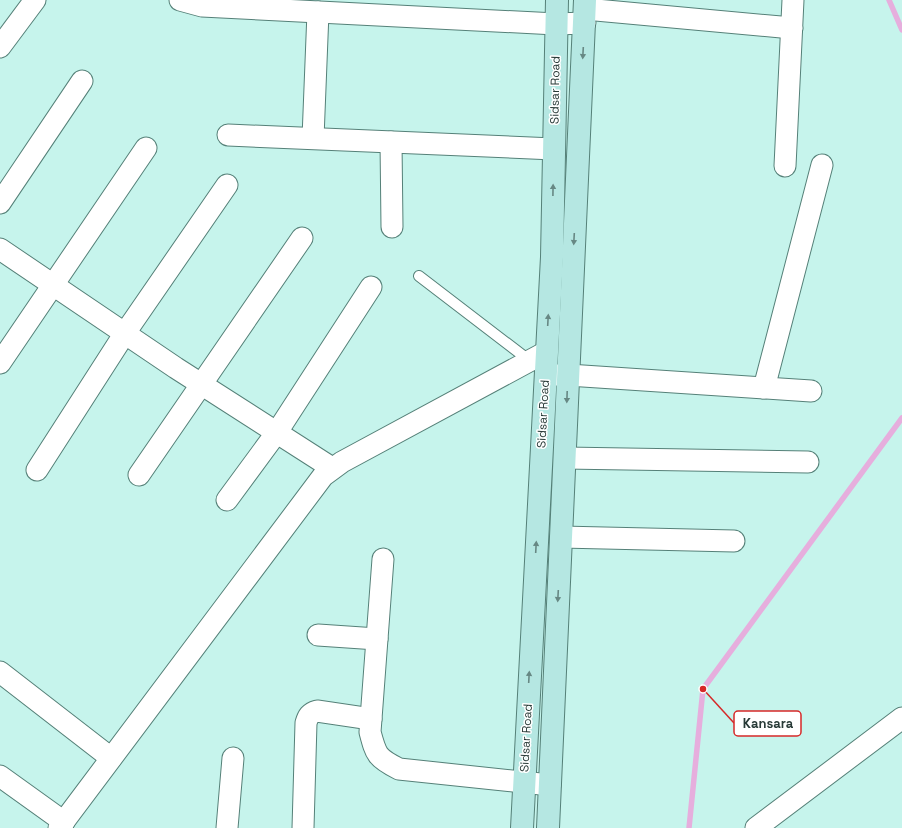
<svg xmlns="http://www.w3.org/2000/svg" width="902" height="828" font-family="'Space Grotesk',sans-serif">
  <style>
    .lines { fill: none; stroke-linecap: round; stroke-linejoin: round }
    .stream { stroke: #e6aedd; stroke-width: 5.5 }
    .lane-casing { stroke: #558078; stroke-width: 12 }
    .street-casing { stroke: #558078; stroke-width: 23 }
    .secondary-casing { stroke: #558078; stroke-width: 24 }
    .lane { stroke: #fff; stroke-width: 10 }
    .street { stroke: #fff; stroke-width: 21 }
    .secondary { stroke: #b5e7e2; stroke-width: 22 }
    .oneway { fill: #678884 }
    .labels { text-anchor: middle; stroke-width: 3; stroke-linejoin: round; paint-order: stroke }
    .street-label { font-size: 12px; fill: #283a37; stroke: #fff }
    .leader { fill: none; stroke: #d62828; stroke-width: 1.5 }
    .callout-dot { fill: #d62828; stroke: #fff; stroke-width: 1.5 }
    .callout { fill: #fff; stroke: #d62828; stroke-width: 1.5 }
    .callout-label { font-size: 13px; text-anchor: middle; font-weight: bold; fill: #283a37 }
  </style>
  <rect width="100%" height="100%" fill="#c6f4ec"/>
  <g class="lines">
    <g class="stream">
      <polyline points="889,0 902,30"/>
      <polyline points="689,828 703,689 902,418"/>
    </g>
    <g class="lane-casing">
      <polyline id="lane" points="419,276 530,361"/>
    </g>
    <g class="street-casing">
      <g id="street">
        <polyline points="180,0 202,6 556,24 585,23"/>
        <polyline points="585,9 792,28"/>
        <polyline points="0,47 35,0"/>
        <polyline points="228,135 554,149"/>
        <polyline points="313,138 318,12"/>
        <polyline points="391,142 392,227"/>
        <polyline points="785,166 793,0"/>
        <polyline points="0,203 82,81"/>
        <polyline points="0,249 176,368 332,468"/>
        <polyline points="0,363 146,148"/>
        <polyline points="551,375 568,375 811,391"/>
        <polyline points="764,388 822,165"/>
        <polyline points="565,458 808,462"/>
        <polyline points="37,470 125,333 227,185"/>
        <polyline points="139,475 302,238"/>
        <polyline points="227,500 277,432 371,287"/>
        <polyline points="561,537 734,541"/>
        <path d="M 383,559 L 370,732 C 376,755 377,758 399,769 L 550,785"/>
        <polyline points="318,635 377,639"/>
        <polyline points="0,672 111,758"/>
        <polyline points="0,776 64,822"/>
        <polyline points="59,828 323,476 342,462 546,352"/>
        <polyline points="227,828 233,758"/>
        <path d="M 303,828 L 306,723 C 308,716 310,713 317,711 L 371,719"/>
        <polyline points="756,828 902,718"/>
      </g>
    </g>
    <g class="secondary-casing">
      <g id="secondary">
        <polyline points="522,828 552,257 557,0"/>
        <polyline points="548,828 585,0"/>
      </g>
    </g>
    <use href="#lane" class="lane"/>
    <use href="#street" class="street"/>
    <use href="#secondary" class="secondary"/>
  </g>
  <defs><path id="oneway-solid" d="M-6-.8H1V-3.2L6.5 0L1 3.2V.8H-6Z"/></defs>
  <g class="oneway">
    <use href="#oneway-solid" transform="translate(583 53) rotate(93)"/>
    <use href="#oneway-solid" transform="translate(553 190) rotate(-89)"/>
    <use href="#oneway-solid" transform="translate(574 239) rotate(93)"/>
    <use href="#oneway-solid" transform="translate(548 320) rotate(-87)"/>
    <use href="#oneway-solid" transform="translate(567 397) rotate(92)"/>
    <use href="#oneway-solid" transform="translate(536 547) rotate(-87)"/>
    <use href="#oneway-solid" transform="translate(558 596) rotate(93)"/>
    <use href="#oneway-solid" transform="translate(529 677) rotate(-87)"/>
  </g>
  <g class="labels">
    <g class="street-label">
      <text transform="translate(555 90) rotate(-89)" y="4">Sidsar Road</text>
      <text transform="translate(543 414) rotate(-87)" y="4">Sidsar Road</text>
      <text transform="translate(526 738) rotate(-87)" y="4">Sidsar Road</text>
    </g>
  </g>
  <path class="leader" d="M703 689L734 723"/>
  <circle class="callout-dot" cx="703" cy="689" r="4"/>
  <rect class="callout" x="734" y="711" width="67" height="25" rx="4"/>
  <g class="callout-label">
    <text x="768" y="728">Kansara</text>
  </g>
</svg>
